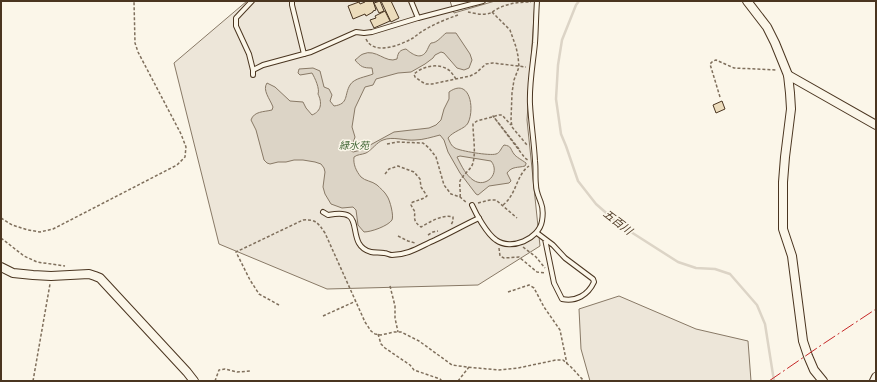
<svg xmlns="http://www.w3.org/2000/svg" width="877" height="382" font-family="'PT Serif','Noto Sans JP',serif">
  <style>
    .green { fill: #ede6d9; stroke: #887966 }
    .water { fill: #dcd4c6; stroke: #887966; fill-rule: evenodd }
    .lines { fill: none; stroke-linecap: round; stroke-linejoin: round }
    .stream { stroke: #dcd4c6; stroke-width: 2.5 }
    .building { fill: #ecdcbc; stroke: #4a3520 }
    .service-casing { stroke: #4a3520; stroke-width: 6 }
    .minor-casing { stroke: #4a3520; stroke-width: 10 }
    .path { stroke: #7f6f5c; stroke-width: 1.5; stroke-dasharray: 3 2; stroke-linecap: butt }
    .service { stroke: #fbf6e9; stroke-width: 4 }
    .minor { stroke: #fbf6e9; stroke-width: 8 }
    .power { stroke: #c62828; stroke-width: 1; stroke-dasharray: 14 3 2 3; stroke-linecap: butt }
    .labels { text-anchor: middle; stroke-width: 3; stroke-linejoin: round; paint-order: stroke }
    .park-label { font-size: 10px; font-style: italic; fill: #436837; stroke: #fbf6e9 }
    .water-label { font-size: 11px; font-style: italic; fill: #4a3520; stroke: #fbf6e9 }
  </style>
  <rect width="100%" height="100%" fill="#fbf6e9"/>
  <g class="green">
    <polygon points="247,1 450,1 454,13 495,1 535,1 527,120 540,246 478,285 327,289 219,244 174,63"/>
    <polygon points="619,296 696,329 748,341 751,381 590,381 581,349 579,309"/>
  </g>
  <path class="water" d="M 446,33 L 456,33 L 470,54 L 472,60 L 469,68 L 464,70 L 457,68 L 444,53 L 441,52 L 435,55 L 433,58 L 425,64 L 411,72 L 398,73 L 376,79 L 373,85 L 365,87 L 355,108 L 352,127 L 355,137 L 353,143 L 351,145 L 349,148 L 350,150 L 353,152 L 361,150 L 394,132 L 429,128 L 436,125 L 441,120 L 444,109 L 449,99 L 449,92 C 470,77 475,109 468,123 C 465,129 453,131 448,138 C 450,142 451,146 455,148 C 460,151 490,156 496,154 C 500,153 501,148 504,145 C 512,146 510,149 514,154 C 516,157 522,160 526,163 L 526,164 L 525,166 C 518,168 512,166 507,173 L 511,181 L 509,183 L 489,186 L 478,195 L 476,194 L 460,173 L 448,152 L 444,140 L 440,135 C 432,137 423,140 415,140 C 405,141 393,136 383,140 C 377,142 372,150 366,153 C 361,155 358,154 354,157 C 353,164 356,171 361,177 C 365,181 372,181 377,185 C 380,188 385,192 387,196 C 390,200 394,216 392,220 C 388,226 371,232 364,232 L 358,225 L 356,210 L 353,207 L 342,208 L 331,204 L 325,194 L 323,187 L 325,172 L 324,168 L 321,164 L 315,162 L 303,160 L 294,160 L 286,162 L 278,162 L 270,164 L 267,163 L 264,160 L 256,130 L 251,120 C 254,111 264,112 272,110 L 273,107 C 270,99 262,90 267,83 L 275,87 L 290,101 L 303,102 L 306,108 L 312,115 C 322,111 322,102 318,94 C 320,89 315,78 312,73 L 300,75 L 298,73 L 299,69 L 313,68 L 320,71 L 324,87 L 329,89 L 332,95 L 330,101 L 334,106 C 349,104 344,95 350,85 C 354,78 366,77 373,74 L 372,68 C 363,68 361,67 355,60 C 358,58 360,55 363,54 C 376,48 386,64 397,59 C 398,52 400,50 406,49 C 412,54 420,60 426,52 C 428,49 429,45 431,43 C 437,43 441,37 446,33 ZM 460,156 L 491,161 C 501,173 486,189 473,180 C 466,175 462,167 458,159 L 457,157 Z"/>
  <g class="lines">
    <polyline class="stream" points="579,1 576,5 562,40 558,65 556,99 561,134 566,146 578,181 596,204 620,225 678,262 696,268 715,269 730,274 757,305 765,324 774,381"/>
  </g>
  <g class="building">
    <polygon points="364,1 373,1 376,10 373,11 373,12 366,16 365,14 353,19 348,6 359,2 360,4 365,2"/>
    <polygon points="380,1 384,11 379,13 374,3"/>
    <polygon points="381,1 391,1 399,18 391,22"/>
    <polygon points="385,11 390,21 374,28 370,20 376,18 375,16"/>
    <polygon points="722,101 725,109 716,113 713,105"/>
  </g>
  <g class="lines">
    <g class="service-casing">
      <g id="service">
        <polyline points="252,1 236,18 236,26 249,54 253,70 253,75"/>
        <polyline points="292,1 292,5 304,54"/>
        <polyline points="411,1 418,18"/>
        <polyline points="253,70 263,65 311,52 356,32 364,33 372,32 418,18 483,1"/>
        <path d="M 472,205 C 476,214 487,234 496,240 C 511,251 539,239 542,221 C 543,215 543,208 541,203 C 539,197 536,192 536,185 C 535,177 536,169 535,161 C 534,142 531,123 530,104 C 529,84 533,64 535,43 C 536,29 536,15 537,1"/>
        <path d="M 323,212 L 328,215 C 334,214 343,212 349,216 C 359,222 350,247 371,252 C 375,253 380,252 384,253 C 387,253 389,255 392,255 C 409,255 421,246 435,240 C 450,233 464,225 479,218"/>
        <path d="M 537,233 L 553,245 L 565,258 L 593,279 L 594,282 C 588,295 576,302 562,299 L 554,283 L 545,239"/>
      </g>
    </g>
    <g class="minor-casing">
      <g id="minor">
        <polyline points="747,1 767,27 775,43 788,75 790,93 791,109 785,157 783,182 783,229 792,256 803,341 808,356 814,370 823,381"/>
        <polyline points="788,75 876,125"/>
        <polyline points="1,267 13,273 33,275 51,276 89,274 95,276 100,278 187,372 194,381"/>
        <polyline points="874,381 876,377"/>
      </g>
    </g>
    <g class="path">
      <path d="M 468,12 C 473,13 480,15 486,14 C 491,14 493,11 497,9 C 508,3 520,2 531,2"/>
      <polyline points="492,12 510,30 516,47 518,56 519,67 514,80 512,93 511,120 512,127 527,145"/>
      <path d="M 366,39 C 374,56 401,45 413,38 C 416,36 418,34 421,32 C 432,25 446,19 458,15"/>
      <path d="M 456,79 C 454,76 452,73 450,71 C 439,62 423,66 414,74 L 415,77 L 422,82 L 426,84 L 432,84 L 470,76 L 476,73 L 486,64 L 493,63 L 526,67"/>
      <polyline points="720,97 710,64 713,61 716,60 734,68 777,70"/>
      <polyline points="387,144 397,142 423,143 429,148 436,157 444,185 451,194 460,197 467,203"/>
      <polyline points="519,149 493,116 525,158 529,161"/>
      <path d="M 385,174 L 389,169 L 398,166 L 414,172 L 420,179 L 421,187 L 427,196 C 422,200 417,200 411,203 L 411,205 L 415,212 C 414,219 414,222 421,227 C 430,222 442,214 453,217 L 453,221 L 451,225"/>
      <path d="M 460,197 C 461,192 459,186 460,181 C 463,174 471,170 473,163 C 476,150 473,137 473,124 L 477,121 L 499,115 L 502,115 L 511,125"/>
      <polyline points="478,203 490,200 496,200 517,218"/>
      <path d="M 503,205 C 517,194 516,175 529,166"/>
      <polyline points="1,218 12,225 28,230 40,232 53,229 177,165 185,157 186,147 181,134 138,52 135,43 134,1"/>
      <polyline points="428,235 433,232 438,231"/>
      <polyline points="398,236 408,241 415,243"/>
      <polyline points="1,238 24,256 37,262 65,266"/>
      <polyline points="523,247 536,257 545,268"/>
      <polyline points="499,248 500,256 504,258 519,257 537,272 545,273"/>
      <polyline points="390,286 395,306 395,318 398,332"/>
      <polyline points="508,292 529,285 534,288 544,307 560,330 567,364"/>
      <path d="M 279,305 L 259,294 L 250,280 L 236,252 L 303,220 C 316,219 318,223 325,233 L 365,322 L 371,331 L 375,334 L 381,335 L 394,332 L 401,332 L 419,341 L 452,365 L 467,367 L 498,370 L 518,368 L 556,360 L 563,360 L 571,367 L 584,381"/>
      <polyline points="323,316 356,301"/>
      <polyline points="378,334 381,344 385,348 410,365 414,370 440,379 442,381"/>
      <polyline points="33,381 50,284"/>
      <polyline points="215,381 219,370 225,369 237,372 251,371"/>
      <polyline points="458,381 469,367"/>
    </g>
    <use href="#service" class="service"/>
    <use href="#minor" class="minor"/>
    <polyline class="power" points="769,381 820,346 876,309"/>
  </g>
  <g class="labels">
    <g class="park-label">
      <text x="354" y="149">緑水苑</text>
    </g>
    <g class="water-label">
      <text transform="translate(618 222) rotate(38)" y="4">五百川</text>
    </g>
  </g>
  <rect width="877" height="382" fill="none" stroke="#4a3520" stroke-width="4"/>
</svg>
